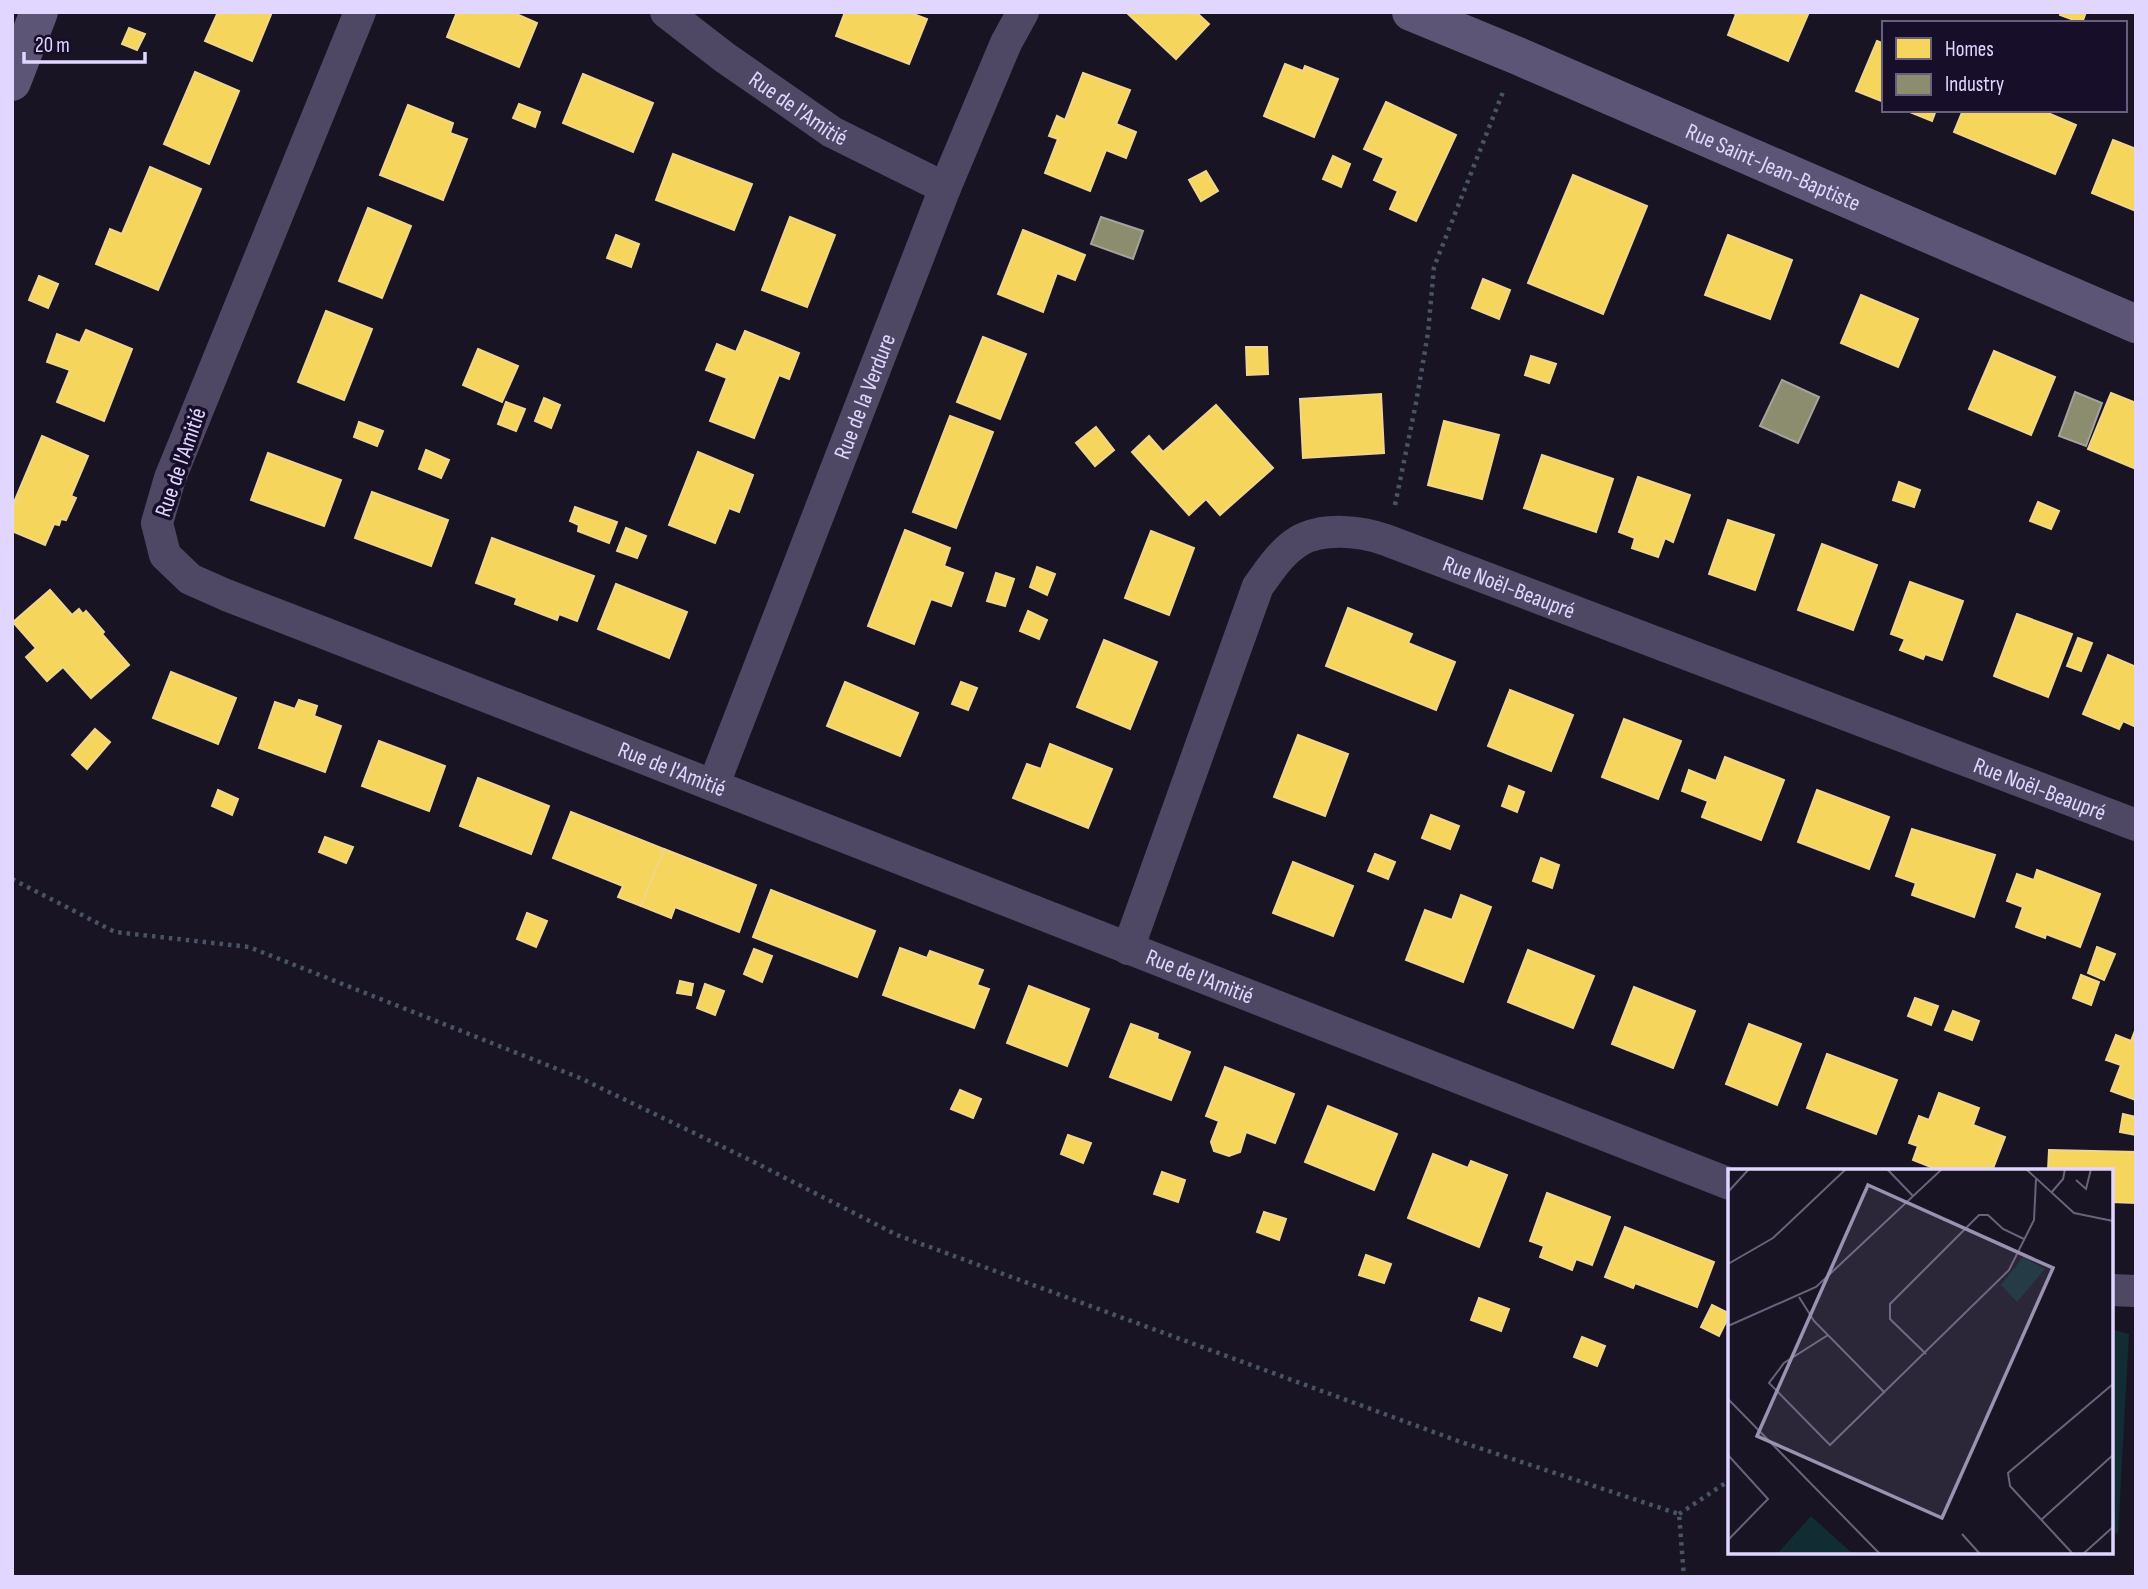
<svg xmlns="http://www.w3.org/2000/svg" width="2148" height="1589" font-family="'Sofia Sans Condensed',sans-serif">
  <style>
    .green { fill: #112c32 }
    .homes { fill: #f6d55c; stroke: #f0d58d; stroke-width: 2 }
    .industry { fill: #8c8c6e; stroke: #a6a29a; stroke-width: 2 }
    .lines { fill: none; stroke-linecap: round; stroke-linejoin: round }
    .path { stroke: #485466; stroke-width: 4.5; stroke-dasharray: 3.5 5; stroke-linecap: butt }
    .street { stroke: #4e4864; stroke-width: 32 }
    .secondary { stroke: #5c5576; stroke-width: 38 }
    .labels { text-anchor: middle; stroke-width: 7; stroke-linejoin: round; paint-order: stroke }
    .street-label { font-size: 23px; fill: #e1d6ff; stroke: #170e29 }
    .inset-road { fill: none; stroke: #69627b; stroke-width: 2 }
    .view { fill: #9b92b2; fill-opacity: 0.15; stroke: #9b92b2; stroke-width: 3.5 }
    .inset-edge { fill: none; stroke: #e1d6ff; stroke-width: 3.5 }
  </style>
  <rect width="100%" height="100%" fill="#191423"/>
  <polygon class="green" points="2111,1329 2129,1334 2118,1534 2111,1532"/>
  <g class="homes">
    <polygon points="218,12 272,12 252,61 205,41"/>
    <polygon points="457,12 512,12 537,23 519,67 447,37"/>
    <polygon points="845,12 908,12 927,19 909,64 836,36"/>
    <polygon points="1126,12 1196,12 1209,24 1176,59"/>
    <polygon points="1731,12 1809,12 1788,61 1728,35 1736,14"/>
    <polygon points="2061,12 2086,12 2082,23 2060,15"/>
    <polygon points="129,28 145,34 137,50 122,44"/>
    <polygon points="1877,41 1884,44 1884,102 1856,91"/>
    <polygon points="1285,64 1303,71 1305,66 1338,79 1314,137 1264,116"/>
    <polygon points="195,72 239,91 209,164 164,144"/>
    <polygon points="1083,73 1130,90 1116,124 1136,132 1126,158 1106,150 1090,191 1045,173 1058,139 1049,136 1057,116 1065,120"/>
    <polygon points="583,74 653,103 633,152 563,123"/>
    <polygon points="1386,102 1456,135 1416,221 1390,209 1398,191 1374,180 1384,158 1364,149"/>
    <polygon points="519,104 540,112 535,127 513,118"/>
    <polygon points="408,105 453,123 450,133 467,139 443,200 380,175"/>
    <polygon points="1905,110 1936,110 1932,121"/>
    <polygon points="1963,110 2041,110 2076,125 2055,174 1954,132"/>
    <polygon points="2113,140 2136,149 2136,211 2092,193"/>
    <polygon points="673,154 752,184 734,230 656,200"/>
    <polygon points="1333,156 1350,164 1341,187 1323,179"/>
    <polygon points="150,167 201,189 158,290 96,264 110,229 122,234"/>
    <polygon points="1206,171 1218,191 1201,201 1189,180"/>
    <polygon points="1573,175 1647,206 1603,314 1528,283"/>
    <polygon points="368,208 411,226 382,298 339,281"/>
    <polygon points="790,217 835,235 807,307 762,290"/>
    <polygon points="1023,230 1085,255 1075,280 1057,273 1043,312 998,294"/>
    <polygon points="616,235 639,244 631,267 607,258"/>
    <polygon points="1728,235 1792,260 1770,319 1705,295"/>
    <polygon points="39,276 58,284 48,308 29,300"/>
    <polygon points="1483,279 1510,290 1499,319 1472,308"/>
    <polygon points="1861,295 1918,319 1898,367 1841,343"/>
    <polygon points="326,311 372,329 344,400 298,382"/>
    <polygon points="86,330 132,349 104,421 57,402 70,370 47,362 57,334 80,343"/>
    <polygon points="745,331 799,353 789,379 779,375 754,438 710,421 727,378 706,370 717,344 736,352"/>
    <polygon points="983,337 1026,354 1000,419 957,402"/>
    <polygon points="1246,347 1267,347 1268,374 1247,375"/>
    <polygon points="478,349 518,366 502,402 463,385"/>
    <polygon points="1994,351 2055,377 2031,435 1969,409"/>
    <polygon points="1531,356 1556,364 1549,383 1525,375"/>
    <polygon points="2111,393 2136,403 2136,469 2088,449"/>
    <polygon points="1381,394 1384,453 1303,458 1300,399"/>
    <polygon points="544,398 560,405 551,428 535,421"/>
    <polygon points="506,402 525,409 516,431 498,424"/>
    <polygon points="1216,405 1273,468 1220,515 1206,499 1189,515 1132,452 1149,436 1163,452"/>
    <polygon points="950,416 993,432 956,528 913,512"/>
    <polygon points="1444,421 1499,435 1482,499 1428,485"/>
    <polygon points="359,422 383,431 377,446 354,437"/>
    <polygon points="1096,427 1114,450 1095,466 1076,443"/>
    <polygon points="42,436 88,456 71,496 76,498 66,520 61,519 59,525 54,524 45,545 12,531 12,507"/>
    <polygon points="426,450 449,460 441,478 419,469"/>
    <polygon points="698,452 753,475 739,512 729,508 715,543 669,525"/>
    <polygon points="268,453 341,480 324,526 251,500"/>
    <polygon points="1542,455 1613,479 1596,532 1524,508"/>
    <polygon points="1638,477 1690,495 1673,542 1665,538 1658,557 1632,548 1635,538 1619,532"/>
    <polygon points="1899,482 1920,490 1914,507 1893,500"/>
    <polygon points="372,492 448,520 431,566 355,538"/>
    <polygon points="2038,502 2059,511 2051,529 2030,521"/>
    <polygon points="575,507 617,522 609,543 578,531 579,525 570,521"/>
    <polygon points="1728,520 1774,535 1755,590 1709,574"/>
    <polygon points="626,528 646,536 637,558 617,551"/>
    <polygon points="905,530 950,548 944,566 963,573 951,606 931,599 914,644 868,626"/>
    <polygon points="1151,531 1194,548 1169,615 1125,598"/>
    <polygon points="492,538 594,576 577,621 559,614 557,620 515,604 517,598 476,583"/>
    <polygon points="1822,544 1877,565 1853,630 1798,610"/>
    <polygon points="1037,567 1055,574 1047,595 1030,587"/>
    <polygon points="996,573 1014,579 1005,606 987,601"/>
    <polygon points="1910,582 1963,601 1942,660 1925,654 1923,659 1900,650 1905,639 1891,634"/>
    <polygon points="616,584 687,612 669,658 598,629"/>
    <polygon points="50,590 72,615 79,609 83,614 86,611 104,632 102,634 129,665 91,698 63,667 47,681 26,657 36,648 13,622"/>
    <polygon points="1348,608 1412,634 1408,643 1455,662 1436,710 1326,666"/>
    <polygon points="1028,611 1047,620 1039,639 1020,631"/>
    <polygon points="2017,614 2072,634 2048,697 1994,676"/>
    <polygon points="2078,638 2092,643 2081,671 2067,666"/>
    <polygon points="1104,640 1157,662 1130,729 1077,707"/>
    <polygon points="2108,655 2136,667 2136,727 2123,721 2119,729 2083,714"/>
    <polygon points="171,672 236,698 218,744 153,718"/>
    <polygon points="845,682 918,713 900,756 827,726"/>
    <polygon points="961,682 977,688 968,710 952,704"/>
    <polygon points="1510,690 1573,715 1551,771 1488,746"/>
    <polygon points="299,700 317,706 314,716 341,726 325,772 259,748 275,702 295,709"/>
    <polygon points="1624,719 1681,741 1658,799 1602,777"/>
    <polygon points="95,729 110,742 87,769 72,755"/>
    <polygon points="1298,735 1348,754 1325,816 1274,797"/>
    <polygon points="379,741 445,766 429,811 362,786"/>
    <polygon points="1050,744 1112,769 1088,828 1013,798 1027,764 1041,769"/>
    <polygon points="1725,757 1784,780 1761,840 1702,817 1708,801 1682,791 1689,770 1716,781"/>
    <polygon points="478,778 549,806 531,854 460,826"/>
    <polygon points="1509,786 1524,792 1517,812 1502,806"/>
    <polygon points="218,790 238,799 232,815 212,806"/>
    <polygon points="1817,790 1889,817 1869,869 1798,842"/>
    <polygon points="571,812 664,849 641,906 618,897 623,886 553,858"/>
    <polygon points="1431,815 1459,826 1450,849 1422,838"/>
    <polygon points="1912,829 1995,855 1974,917 1912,895 1916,883 1896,876"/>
    <polygon points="325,837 353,847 346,863 319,852"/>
    <polygon points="664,849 756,885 739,932 675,907 671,918 641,906"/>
    <polygon points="1375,854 1395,862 1388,879 1368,871"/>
    <polygon points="1541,858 1559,865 1552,888 1533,881"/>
    <polygon points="1293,862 1353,886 1333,936 1273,913"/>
    <polygon points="2037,870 2100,894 2080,947 2046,934 2045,938 2016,927 2023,907 2007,901 2017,874 2034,880"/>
    <polygon points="771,890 875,931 857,977 753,937"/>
    <polygon points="1461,895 1491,907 1463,982 1406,960 1425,910 1452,920"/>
    <polygon points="527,913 547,921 536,947 517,939"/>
    <polygon points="2097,947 2115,954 2104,980 2088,973"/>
    <polygon points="900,948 927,958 930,951 983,970 977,985 989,989 974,1028 883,995"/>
    <polygon points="754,949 772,956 762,982 744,974"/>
    <polygon points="1528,950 1594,976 1573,1028 1508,1002"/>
    <polygon points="2081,975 2099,982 2091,1005 2073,998"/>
    <polygon points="680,981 693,984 691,995 677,993"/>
    <polygon points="705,984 724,991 715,1015 697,1008"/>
    <polygon points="1029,986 1089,1009 1067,1066 1007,1043"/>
    <polygon points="1634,987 1695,1011 1673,1068 1612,1044"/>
    <polygon points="1915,998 1938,1006 1931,1025 1908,1016"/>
    <polygon points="1953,1011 1979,1021 1972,1040 1945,1030"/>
    <polygon points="1131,1024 1158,1034 1157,1039 1190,1052 1171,1100 1110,1077"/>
    <polygon points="1749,1024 1801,1044 1777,1105 1726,1084"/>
    <polygon points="2136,1028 2136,1100 2111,1091 2121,1065 2106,1060 2116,1035 2131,1041"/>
    <polygon points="1827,1054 1897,1080 1876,1134 1807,1108"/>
    <polygon points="1225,1067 1294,1094 1275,1143 1246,1132 1240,1152 1229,1156 1214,1151 1211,1142 1219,1121 1206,1116"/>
    <polygon points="960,1090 981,1099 973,1118 951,1109"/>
    <polygon points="1939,1093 1979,1108 1973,1125 2005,1137 1992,1171 1930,1171 1931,1167 1913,1160 1918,1146 1909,1143 1919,1116 1929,1120"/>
    <polygon points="1328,1106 1397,1134 1374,1190 1305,1162"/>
    <polygon points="2123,1114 2136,1117 2136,1135 2120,1132"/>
    <polygon points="1068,1135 1091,1143 1083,1163 1061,1154"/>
    <polygon points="2049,1150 2136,1152 2136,1203 2111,1202 2111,1171 2048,1171"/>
    <polygon points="1433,1154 1468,1168 1471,1161 1507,1175 1479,1247 1408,1218"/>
    <polygon points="1162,1172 1185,1180 1178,1202 1154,1194"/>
    <polygon points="1547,1193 1610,1217 1592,1265 1576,1259 1572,1270 1540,1257 1544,1246 1530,1241"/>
    <polygon points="1264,1212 1286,1219 1279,1240 1257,1232"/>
    <polygon points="1625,1227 1714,1262 1697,1307 1635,1283 1633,1288 1605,1277"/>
    <polygon points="1366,1255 1391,1264 1384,1283 1359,1275"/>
    <polygon points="1479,1298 1509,1309 1501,1331 1471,1320"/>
    <polygon points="1712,1305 1730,1314 1719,1336 1701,1327"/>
    <polygon points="1582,1337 1605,1346 1597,1366 1574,1357"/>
  </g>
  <g class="industry">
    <polygon points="1101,217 1143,231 1133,259 1091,244"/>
    <polygon points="1782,380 1819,397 1798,443 1760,426"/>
    <polygon points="2075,392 2102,403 2086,446 2059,436"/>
  </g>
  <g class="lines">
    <g class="path">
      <polyline points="1395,505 1416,403 1428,333 1434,267 1503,92"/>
      <polyline points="12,879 115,932 249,947 580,1078 752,1161 897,1235 1458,1441 1679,1514 1684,1577"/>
      <polyline points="1679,1514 1730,1480"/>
    </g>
    <g class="street">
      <path id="s1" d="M 360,12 L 170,478 L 157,523 L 165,555 L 190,579 L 226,595 C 728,789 1228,988 1730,1184"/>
      <path id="s2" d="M 666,12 L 724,57 L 832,132 L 945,188"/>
      <path id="s3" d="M 714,784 L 945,188 L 1006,43 L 1023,12"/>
      <path id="s4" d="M 1128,949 L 1258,586 C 1270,570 1281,552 1299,541 C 1323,527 1361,531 1386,540 L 2136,825"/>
      <polyline points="2111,1290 2136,1291"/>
    </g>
    <g class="secondary">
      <path id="s5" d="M 1411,12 L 1518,56 L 2136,324"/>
      <polyline points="12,82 39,12"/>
    </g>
  </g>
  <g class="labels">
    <g class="street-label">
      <text dy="8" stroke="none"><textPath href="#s2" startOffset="164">Rue de l'Amitié</textPath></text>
      <text dy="8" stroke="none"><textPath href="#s5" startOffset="394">Rue Saint-Jean-Baptiste</textPath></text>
      <text dy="8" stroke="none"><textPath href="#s3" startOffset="416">Rue de la Verdure</textPath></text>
      <text transform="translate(180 462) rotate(-71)" y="8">Rue de l'Amitié</text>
      <text dy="8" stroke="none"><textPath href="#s4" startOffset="668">Rue Noël-Beaupré</textPath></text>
      <text dy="8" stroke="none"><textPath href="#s1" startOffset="1136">Rue de l'Amitié</textPath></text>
      <text dy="8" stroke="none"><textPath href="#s4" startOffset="1236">Rue Noël-Beaupré</textPath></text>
      <text dy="8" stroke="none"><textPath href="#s1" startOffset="1703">Rue de l'Amitié</textPath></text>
    </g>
  </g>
  <g transform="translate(1728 1169)">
    <rect width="385" height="385" fill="#191423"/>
    <path d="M 295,88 L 317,100 L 289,133 L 273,116 ZM 83,347 L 125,385 L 49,385 Z" fill="#112c32"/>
    <path class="inset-road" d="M 159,0 L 185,27M 298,0 L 346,44 L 385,52M 348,11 L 358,20 L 363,0M 0,23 L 21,0M 323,24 L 335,10 L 337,0M 0,95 L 45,69 L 118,0M 71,128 L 86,152 L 157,224M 0,157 L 88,118 L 214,0M 100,166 L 56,194 L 41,214 L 102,276 L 281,101 L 306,51 L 308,10M 198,185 L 162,150 L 162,135 L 251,46 L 260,46 L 275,60 L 296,70M 0,230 L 152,385M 0,286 L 40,330 L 0,371M 313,351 L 385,286M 234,365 L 252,385M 345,385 L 282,317 L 280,304 L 385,215M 355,385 L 385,358"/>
    <path class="view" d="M 140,16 L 325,99 L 214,349 L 29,267 Z"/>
    <rect width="385" height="385" class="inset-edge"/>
  </g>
  <rect width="2148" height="1589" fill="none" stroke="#e1d6ff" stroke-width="28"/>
  <rect x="1882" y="21" width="245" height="91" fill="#170e29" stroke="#685e7f" stroke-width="2"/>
  <rect x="1896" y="38" width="35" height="21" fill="#f6d55c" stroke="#685e7f" stroke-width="2"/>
  <text x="1945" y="56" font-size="21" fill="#e1d6ff">Homes</text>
  <rect x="1896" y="74" width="35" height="21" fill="#8c8c6e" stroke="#685e7f" stroke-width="2"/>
  <text x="1945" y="91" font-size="21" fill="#e1d6ff">Industry</text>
  <path d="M24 52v10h121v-10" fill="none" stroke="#e1d6ff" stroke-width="3.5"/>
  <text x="35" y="52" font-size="21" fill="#e1d6ff" stroke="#170e29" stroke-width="5" paint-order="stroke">20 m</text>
</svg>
